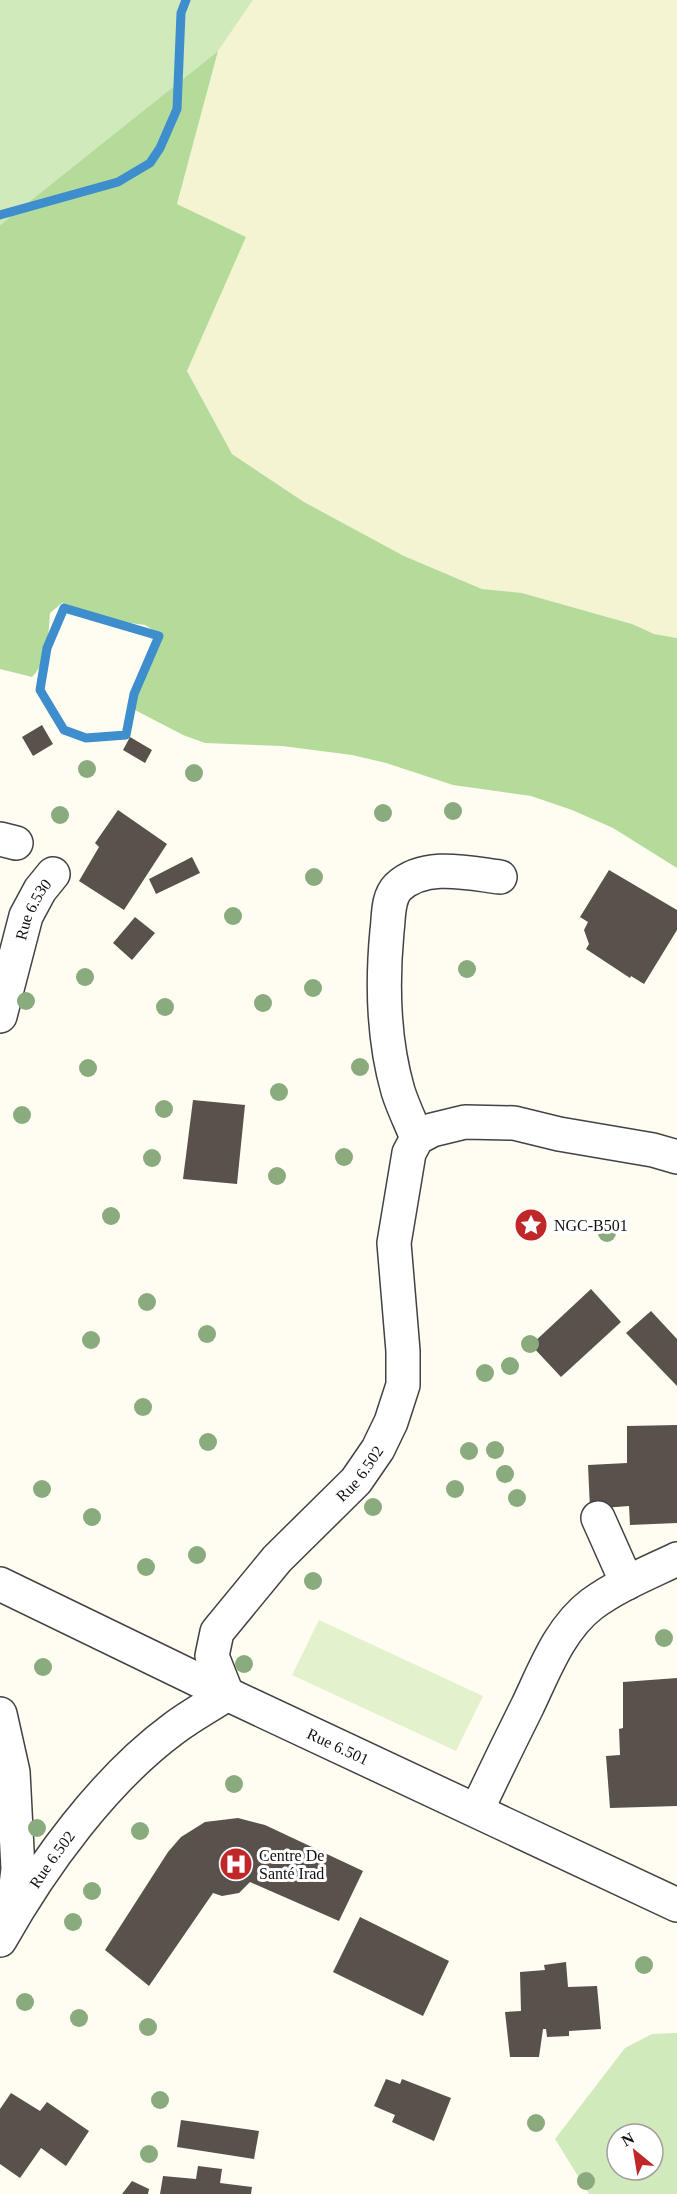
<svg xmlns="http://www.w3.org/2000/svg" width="677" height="2194" font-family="'Times New Roman',serif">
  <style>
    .farmland { fill: #f5f4d2 }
    .green { fill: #d1eabb; fill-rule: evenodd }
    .forest { fill: #b5db9a }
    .pitch { fill: #e3f1cd }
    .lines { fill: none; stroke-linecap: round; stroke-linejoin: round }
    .stream { stroke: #3e8ecd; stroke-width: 9 }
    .building { fill: #58514c }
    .minor-casing { stroke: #434343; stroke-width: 36 }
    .minor { stroke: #fff; stroke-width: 33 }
    .tree { fill: #8aab7e }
    .labels { text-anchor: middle; stroke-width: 6; stroke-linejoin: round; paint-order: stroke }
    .street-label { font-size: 16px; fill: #101010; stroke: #fff }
    .poi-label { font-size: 16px; fill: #101010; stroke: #fff; text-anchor: start }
  </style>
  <rect width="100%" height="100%" fill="#fffdf2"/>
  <polygon class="farmland" points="253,0 677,0 677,638 653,634 632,624 522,593 482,589 404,556 304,502 232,454 187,371 246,237 177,204 218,51"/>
  <g class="green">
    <polygon points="0,0 253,0 218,51 0,225"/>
    <path d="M 677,2033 L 677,2194 L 589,2194 L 555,2139 L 625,2048 L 652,2034 ZM 617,2134 L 653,2134 L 653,2170 L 617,2170 Z"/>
  </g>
  <path class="forest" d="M 218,51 L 177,204 L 246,237 L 187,371 L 232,454 L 304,502 L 404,556 L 482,589 L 522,593 L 632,624 L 654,634 L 677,638 L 677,868 L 613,828 L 572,810 L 531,796 L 453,785 L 386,763 L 352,755 L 282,746 L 205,743 L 183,735 L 133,709 L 134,691 L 154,640 L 153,630 L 145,625 L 115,621 L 62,603 L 50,613 C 48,635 49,660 32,677 L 0,669 L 0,225 Z"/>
  <polygon class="pitch" points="319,1620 483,1696 456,1751 292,1675"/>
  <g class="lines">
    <g class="stream">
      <polyline points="0,215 118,182 150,163 160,148 177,109 181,13 186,0"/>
      <polygon points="64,608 159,636 134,694 126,735 86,738 64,730 40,690 47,648"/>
    </g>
  </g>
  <g class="building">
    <polygon points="42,725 53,744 33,756 22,737"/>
    <polygon points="130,737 152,750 145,763 123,750"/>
    <polygon points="118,810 167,844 124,910 79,881 99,847 95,843"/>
    <polygon points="192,857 200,873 156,894 149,879"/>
    <polygon points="609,870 677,910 677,930 644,984 631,976 630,978 586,949 589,944 584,930 588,922 580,917"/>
    <polygon points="135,917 155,933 132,960 113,943"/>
    <polygon points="193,1100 245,1105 237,1184 183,1179"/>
    <polygon points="591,1289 621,1322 561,1377 531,1345"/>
    <polygon points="651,1311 677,1339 677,1386 626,1333"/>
    <polygon points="677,1425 677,1523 630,1525 629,1506 590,1509 588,1465 627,1463 627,1426"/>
    <polygon points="677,1678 677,1806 610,1808 606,1756 620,1755 619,1729 623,1728 623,1682"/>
    <polygon points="238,1818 265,1825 363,1871 339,1921 250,1882 239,1893 222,1896 213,1893 149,1986 105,1950 168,1852 181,1837 205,1822"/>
    <polygon points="360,1917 449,1961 423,2016 333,1972"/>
    <polygon points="566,1962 568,1987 597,1986 601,2029 569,2031 569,2036 547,2037 546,2029 543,2029 539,2057 510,2057 505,2012 521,2011 520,1972 545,1970 544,1965"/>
    <polygon points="386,2079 400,2084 402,2079 451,2098 434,2141 392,2122 395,2115 374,2106"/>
    <polygon points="11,2093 40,2111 47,2102 89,2131 66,2166 41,2148 20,2178 0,2164 0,2109"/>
    <polygon points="181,2120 259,2131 254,2159 177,2147"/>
    <polygon points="198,2166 222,2169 220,2183 252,2187 251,2194 160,2194 163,2176 196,2179"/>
    <polygon points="132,2181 149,2189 148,2194 122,2194"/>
  </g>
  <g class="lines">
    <g class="minor-casing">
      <g id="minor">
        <polyline points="0,839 16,843"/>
        <path id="s1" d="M 0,1016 L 26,916 L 40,890 L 53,874"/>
        <path d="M 417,1138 C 411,1123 403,1107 398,1091 C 383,1039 382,984 387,931 C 389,917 387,898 398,887 C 425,862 468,873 500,877"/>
        <polyline points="598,1518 627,1583"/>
        <path id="s2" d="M 0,1584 L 227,1694 L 677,1905"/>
        <polyline points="0,1714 13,1772 18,1869 13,1911"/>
        <path d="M 477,1810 C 493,1776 510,1741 527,1707 C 544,1672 559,1629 592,1604 C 618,1585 648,1573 677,1559"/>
        <path id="s3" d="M 0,1940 C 42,1865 104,1780 173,1729 C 190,1716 209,1706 227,1694 L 212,1656 L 217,1632 L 277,1559 L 356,1481 L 378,1449 L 391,1422 L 403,1385 L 403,1351 L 394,1243 L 409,1153 L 417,1138 L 432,1130 L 465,1122 L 514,1123 L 559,1134 L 653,1150 L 677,1157"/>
      </g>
    </g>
    <use href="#minor" class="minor"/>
  </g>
  <g class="tree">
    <circle cx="87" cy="769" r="9"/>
    <circle cx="194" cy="773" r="9"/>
    <circle cx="453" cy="811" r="9"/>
    <circle cx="383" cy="813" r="9"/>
    <circle cx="60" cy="815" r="9"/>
    <circle cx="314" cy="877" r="9"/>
    <circle cx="233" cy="916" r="9"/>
    <circle cx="467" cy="969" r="9"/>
    <circle cx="85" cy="977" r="9"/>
    <circle cx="313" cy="988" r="9"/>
    <circle cx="26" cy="1001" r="9"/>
    <circle cx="263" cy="1003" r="9"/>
    <circle cx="165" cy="1007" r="9"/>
    <circle cx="360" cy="1067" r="9"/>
    <circle cx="88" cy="1068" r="9"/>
    <circle cx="279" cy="1092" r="9"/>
    <circle cx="164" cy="1109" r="9"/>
    <circle cx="22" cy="1115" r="9"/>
    <circle cx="344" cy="1157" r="9"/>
    <circle cx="152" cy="1158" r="9"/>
    <circle cx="277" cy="1176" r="9"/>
    <circle cx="111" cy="1216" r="9"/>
    <circle cx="607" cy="1233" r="9"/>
    <circle cx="147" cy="1302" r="9"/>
    <circle cx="207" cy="1334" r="9"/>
    <circle cx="91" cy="1340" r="9"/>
    <circle cx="530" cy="1344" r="9"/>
    <circle cx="510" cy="1366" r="9"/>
    <circle cx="485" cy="1373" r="9"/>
    <circle cx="143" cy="1407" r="9"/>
    <circle cx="208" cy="1442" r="9"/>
    <circle cx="495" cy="1450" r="9"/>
    <circle cx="469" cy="1451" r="9"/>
    <circle cx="505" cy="1474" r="9"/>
    <circle cx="42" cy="1489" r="9"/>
    <circle cx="455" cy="1489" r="9"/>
    <circle cx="517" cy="1498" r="9"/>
    <circle cx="373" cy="1507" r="9"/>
    <circle cx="92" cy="1517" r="9"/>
    <circle cx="197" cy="1555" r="9"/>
    <circle cx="146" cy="1567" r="9"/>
    <circle cx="313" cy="1581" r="9"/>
    <circle cx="664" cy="1638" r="9"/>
    <circle cx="244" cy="1664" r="9"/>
    <circle cx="43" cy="1667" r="9"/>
    <circle cx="234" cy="1784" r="9"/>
    <circle cx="37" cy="1828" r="9"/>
    <circle cx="140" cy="1831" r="9"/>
    <circle cx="92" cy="1891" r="9"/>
    <circle cx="73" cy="1922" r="9"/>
    <circle cx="644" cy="1965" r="9"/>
    <circle cx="25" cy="2002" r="9"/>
    <circle cx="79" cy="2018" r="9"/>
    <circle cx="148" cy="2027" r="9"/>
    <circle cx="160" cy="2100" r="9"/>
    <circle cx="536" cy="2123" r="9"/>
    <circle cx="149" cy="2154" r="9"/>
    <circle cx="586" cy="2181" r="9"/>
  </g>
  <defs>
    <g id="sight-disc" transform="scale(1.725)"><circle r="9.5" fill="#c02728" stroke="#fff"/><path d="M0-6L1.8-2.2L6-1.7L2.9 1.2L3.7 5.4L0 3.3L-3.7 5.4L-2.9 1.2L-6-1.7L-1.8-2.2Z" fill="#fff"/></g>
    <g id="hospital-disc" transform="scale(1.725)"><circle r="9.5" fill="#c02728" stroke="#fff"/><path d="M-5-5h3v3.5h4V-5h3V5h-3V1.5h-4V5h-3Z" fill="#fff"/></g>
  </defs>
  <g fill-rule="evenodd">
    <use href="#sight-disc" x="531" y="1225"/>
    <use href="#hospital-disc" x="236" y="1864"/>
  </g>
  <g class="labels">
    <g class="street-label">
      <text dy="6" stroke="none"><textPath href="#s1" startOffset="112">Rue 6.530</textPath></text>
      <text dy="6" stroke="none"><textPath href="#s3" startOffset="618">Rue 6.502</textPath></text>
      <text dy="6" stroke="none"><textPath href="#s2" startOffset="375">Rue 6.501</textPath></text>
      <text dy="6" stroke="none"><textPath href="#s3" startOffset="96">Rue 6.502</textPath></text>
    </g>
    <g class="poi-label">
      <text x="554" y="1231">NGC-B501</text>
      <text x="259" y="1861">Centre De<tspan x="259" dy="18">Santé Irad</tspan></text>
    </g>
  </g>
  <g transform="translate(635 2152) rotate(330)"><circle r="28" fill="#ffffff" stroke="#9f9f9f" stroke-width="1.5"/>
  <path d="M0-4.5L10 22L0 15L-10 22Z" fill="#c02728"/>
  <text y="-9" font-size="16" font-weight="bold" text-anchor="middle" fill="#101010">N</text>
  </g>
</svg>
